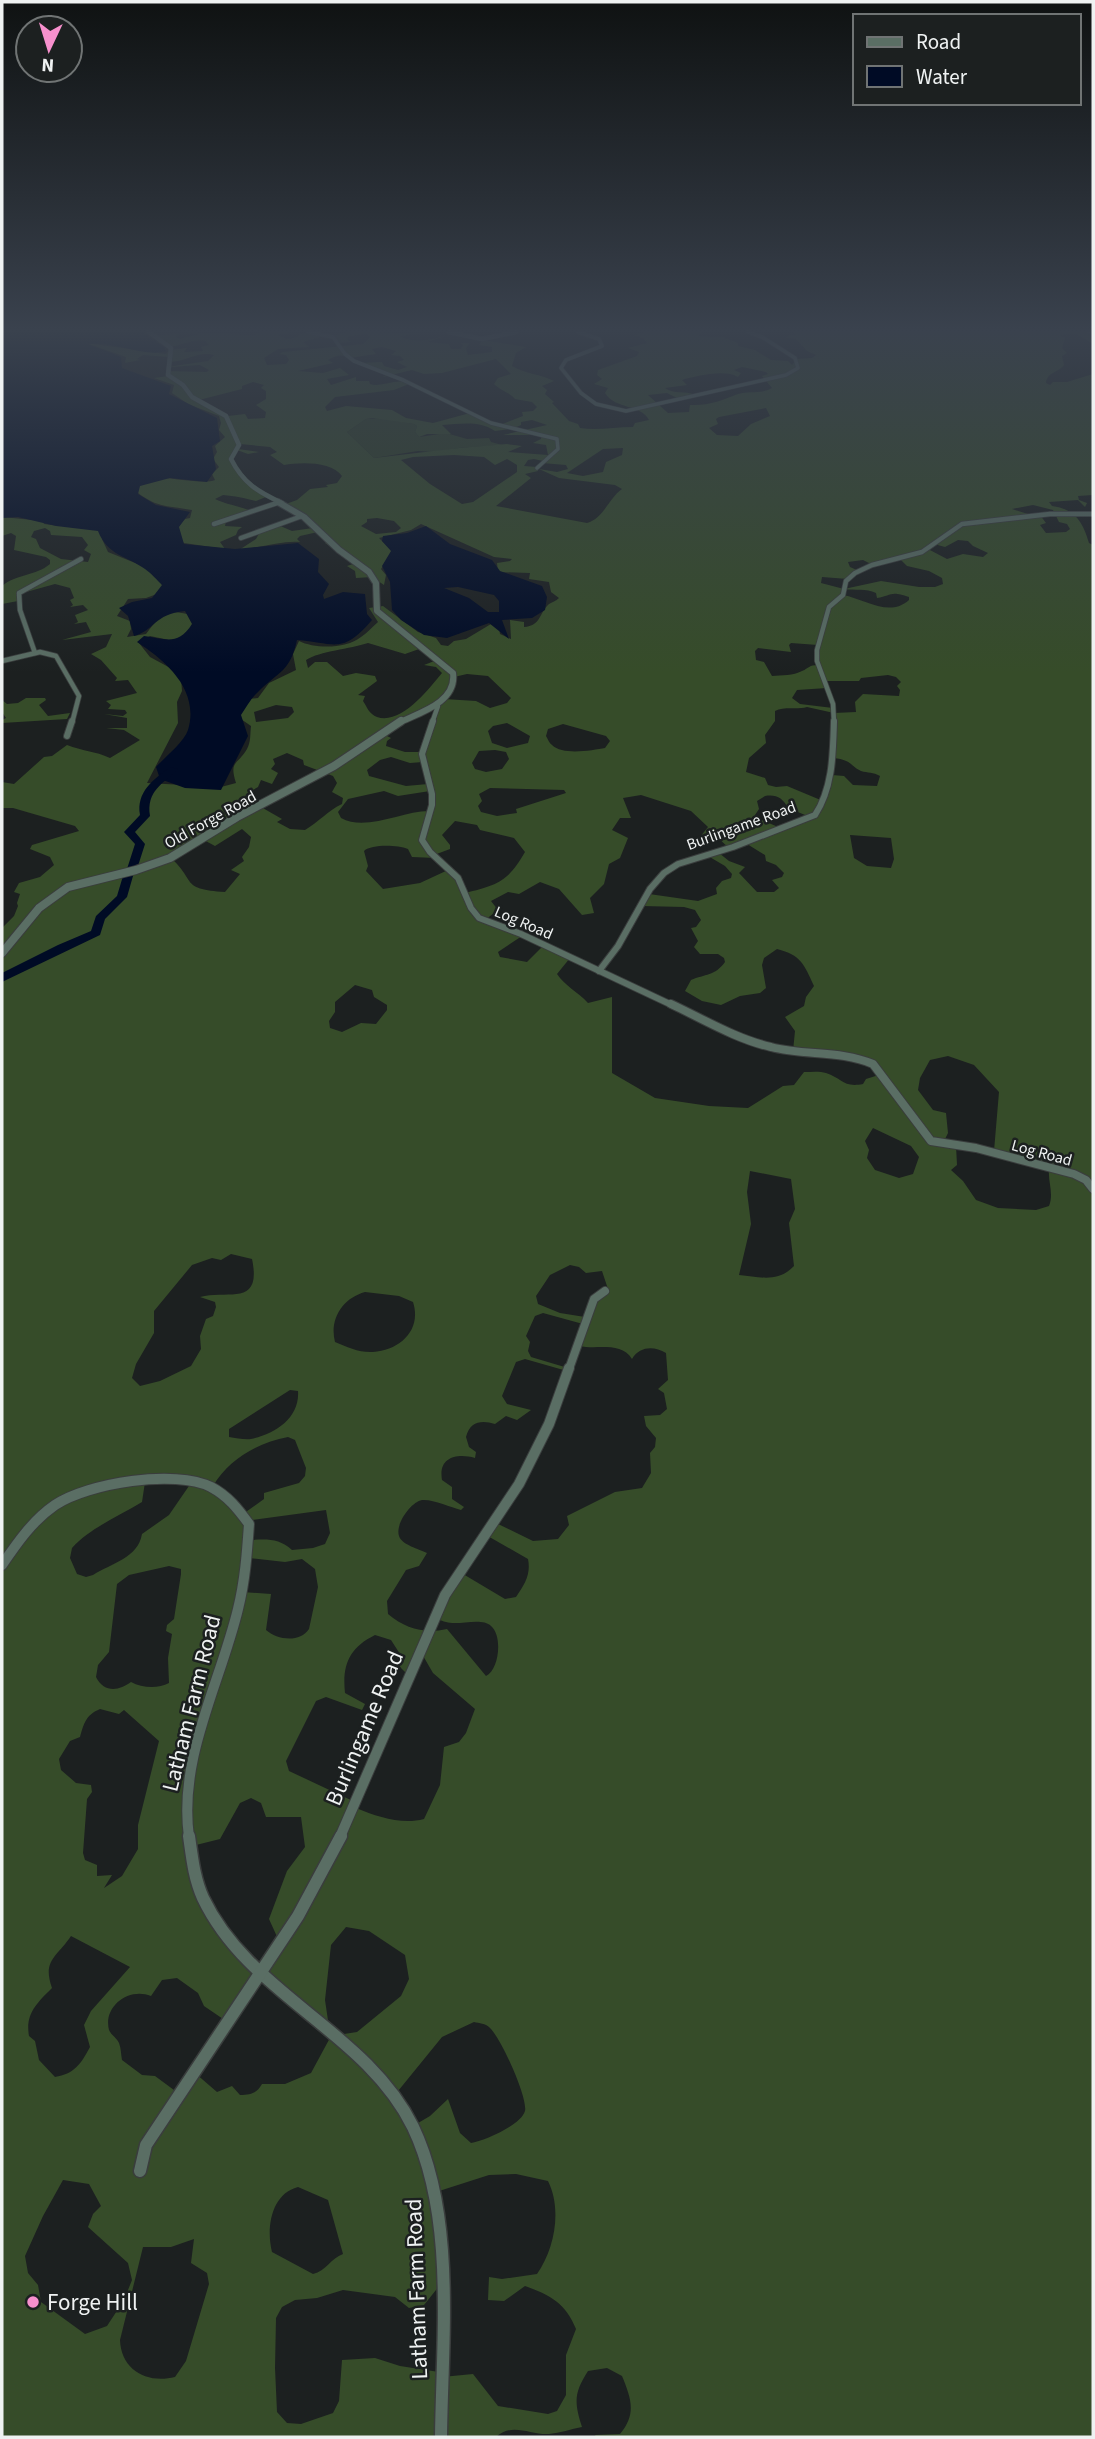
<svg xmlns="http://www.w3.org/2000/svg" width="1095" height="2439" font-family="'Source Sans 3',sans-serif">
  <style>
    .green { fill: #2f4125 }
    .forest { fill: #364c29; fill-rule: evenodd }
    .water { fill: #000b25; fill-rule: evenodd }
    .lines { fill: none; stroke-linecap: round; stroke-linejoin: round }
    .river { fill: #000b25; fill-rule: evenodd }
    .minor-far5-casing { stroke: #3a3d3d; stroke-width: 4.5 }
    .minor-far4-casing { stroke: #3a3d3d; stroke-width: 6 }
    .minor-far3-casing { stroke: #3a3d3d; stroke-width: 8 }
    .minor-far2-casing { stroke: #3a3d3d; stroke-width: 10 }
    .minor-far1-casing { stroke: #3a3d3d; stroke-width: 12 }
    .minor-casing { stroke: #3a3d3d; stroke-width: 15 }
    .tertiary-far2-casing { stroke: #3a3d3d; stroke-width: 5 }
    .tertiary-far1-casing { stroke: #3a3d3d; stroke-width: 8 }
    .tertiary-casing { stroke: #3a3d3d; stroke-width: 10 }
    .minor-far5 { stroke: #5a6e64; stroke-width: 3.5 }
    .minor-far4 { stroke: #5a6e64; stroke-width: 4.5 }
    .minor-far3 { stroke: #5a6e64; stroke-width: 6 }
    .minor-far2 { stroke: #5a6e64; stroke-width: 8 }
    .minor-far1 { stroke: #5a6e64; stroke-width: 10 }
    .minor { stroke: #5a6e64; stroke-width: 12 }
    .tertiary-far2 { stroke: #5a6e64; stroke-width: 4.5 }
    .tertiary-far1 { stroke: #5a6e64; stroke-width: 6 }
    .tertiary { stroke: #5a6e64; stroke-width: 8 }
    .poi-dot { fill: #f790cd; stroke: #1c2020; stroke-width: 2.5 }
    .labels { text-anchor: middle; stroke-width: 5; stroke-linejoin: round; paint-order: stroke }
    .far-street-label { font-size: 16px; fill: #eff2f2; stroke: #1c2020 }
    .near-street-label { font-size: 23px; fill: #eff2f2; stroke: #1c2020 }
    .near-poi-label { font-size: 23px; fill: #eff2f2; stroke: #1c2020; text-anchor: start }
  </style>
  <rect width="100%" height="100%" fill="#1c2020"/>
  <polygon class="green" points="380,418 414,424 417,426 415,432 419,437 446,433 467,439 489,438 491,442 502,445 459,448 434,452 418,451 374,458 347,432 366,419"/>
  <g class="forest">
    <path d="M 184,332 L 254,335 L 261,332 L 291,332 L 278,335 L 287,339 L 298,337 L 298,335 L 308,332 L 327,335 L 303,342 L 309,347 L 278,349 L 264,358 L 267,365 L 286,364 L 289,360 L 286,355 L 279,354 L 283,352 L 363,344 L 370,337 L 366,334 L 349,336 L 347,339 L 351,342 L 339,343 L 337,338 L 331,336 L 348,332 L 419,333 L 400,336 C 409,342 429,341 440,337 L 442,337 L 428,342 L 449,344 L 451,349 L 461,349 L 463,345 L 460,343 L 469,343 L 466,349 L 468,355 L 492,352 L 492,347 L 479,345 L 483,340 L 526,347 L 516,353 L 512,366 C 526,374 540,374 554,381 L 542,386 L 547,390 L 545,394 L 554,402 L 552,403 L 569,421 L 578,424 L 580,428 C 597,431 615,427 633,427 L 635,423 L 649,420 C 641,404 616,410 605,393 L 608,388 L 594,384 L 602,379 L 597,375 L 598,370 L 637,356 L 639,352 L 628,348 L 647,343 L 643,338 L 634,335 L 645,332 L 701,332 L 698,336 L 723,337 L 738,343 L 738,346 L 755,350 L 771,360 L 788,361 L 792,365 L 797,359 L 812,358 L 816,355 L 807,351 L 796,339 L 784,337 L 796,334 L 792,332 L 1093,332 L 1093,344 L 1075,333 L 1059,335 L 1065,338 L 1062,348 L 1067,353 L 1062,356 L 1064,365 C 1058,373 1047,372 1046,383 L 1050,385 L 1053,382 L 1067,382 L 1093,374 L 1093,495 L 1078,496 L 1079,500 L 1087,503 L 1085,507 L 1078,500 L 1049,502 L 1052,506 C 1075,509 1083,522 1089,543 L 1093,545 L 1093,2437 L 596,2437 L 595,2435 L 620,2434 C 637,2414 631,2398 622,2376 L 607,2368 L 588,2371 C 574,2393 574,2402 582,2427 C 571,2429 560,2433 549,2434 C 530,2435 512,2422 496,2437 L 2,2437 L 2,928 L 14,916 L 18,906 L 17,903 L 20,894 L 14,892 L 19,883 L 40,877 L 54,865 L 50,857 L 30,849 L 32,845 L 79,831 L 75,826 L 13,808 L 2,808 L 2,782 L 14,784 L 44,757 L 52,756 L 67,745 C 82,751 95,751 110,758 L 140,740 L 124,730 L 106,728 L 127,728 L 127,718 L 104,714 L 123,716 L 127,713 L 125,710 L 108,709 L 111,705 L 106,701 L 137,693 L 128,680 L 115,681 L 117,678 L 101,660 L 91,654 L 106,647 L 112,634 L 62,640 L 91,632 L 86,622 L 74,624 L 78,622 L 75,615 L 88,610 L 83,605 L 70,607 L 73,605 L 70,600 L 74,598 L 70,588 L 55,584 L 19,594 L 18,601 L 2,604 L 2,586 C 16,574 36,576 50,564 L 50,560 L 46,557 L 14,550 L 16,536 L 11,533 L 2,536 L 2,517 L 43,521 L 44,524 C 65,527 84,527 104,531 L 102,539 L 108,552 L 155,571 L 165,591 L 146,598 L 128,599 L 117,616 L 130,621 L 131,629 L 127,637 L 146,634 C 159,617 163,608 187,614 L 193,621 L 189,633 L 174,641 L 150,636 L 139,643 L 150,657 L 174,670 L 181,677 L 182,691 L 177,702 L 178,723 L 147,783 L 221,787 L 236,783 C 229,760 237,766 247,749 C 251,742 250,734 251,726 L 238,717 L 248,699 L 258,698 L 269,683 L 296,670 L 293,654 L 299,641 C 315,649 346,649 361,637 C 367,633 372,627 378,622 L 369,608 L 383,606 L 387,609 L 418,632 L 436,638 L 441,645 L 448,646 L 454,641 L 466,639 L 491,624 L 499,628 L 500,634 L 511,639 L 510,620 L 524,622 L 524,627 C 541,626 539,613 549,604 C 552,602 556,601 559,598 L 551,592 L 549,582 L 529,579 L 530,573 L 498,572 L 497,563 L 510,561 L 512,559 L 494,557 L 421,524 L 411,530 L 379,538 L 393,552 L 381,569 L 386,575 L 384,585 L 372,577 L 356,578 L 355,571 L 347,566 L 356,563 L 325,543 L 328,542 L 318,532 L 300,536 L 297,539 L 300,542 C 286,540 256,548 239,550 L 256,539 L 261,530 L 278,525 L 292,531 L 313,528 L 283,505 L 297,500 L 310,489 L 328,487 L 326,485 L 337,483 L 342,476 C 332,461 300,462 284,465 L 270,455 L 277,452 L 270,447 L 240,444 L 238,449 L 259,452 L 248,454 L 237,450 L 232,459 L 236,468 L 266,497 L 256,501 C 244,498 235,496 223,495 L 215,499 C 227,505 241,506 253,512 L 226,521 L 225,526 L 242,527 L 238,530 L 236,535 L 220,542 L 225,549 L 184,543 L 172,534 L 185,519 L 190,518 L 192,510 C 164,505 156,508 133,489 C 143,485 155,478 165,478 C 177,479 206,484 215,480 L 212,474 L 219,467 L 213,459 L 217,452 L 215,446 L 225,437 L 219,430 L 221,423 L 219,416 L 188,404 L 172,393 L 174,385 L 154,378 L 168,376 L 167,371 L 207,372 L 209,370 L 200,365 L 167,367 L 208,361 L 214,355 C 197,351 186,362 169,362 L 169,357 L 143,355 L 137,359 L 140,360 L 125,363 L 126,357 L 86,343 L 166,354 L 169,350 L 187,348 L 184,352 L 203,351 L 201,347 L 209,345 L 205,341 C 193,339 183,345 170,347 L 153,335 L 179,334 L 176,337 L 180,339 L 199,334 ZM 382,347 L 396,351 L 391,355 L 400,356 L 404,360 L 397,362 L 407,367 L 398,370 L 384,366 L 382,362 L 359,363 L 386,375 L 383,377 L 412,370 L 424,374 L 442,373 L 496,359 L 511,374 L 498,378 L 494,384 C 501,391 509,392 515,399 L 532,402 L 537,407 L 533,411 L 522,412 L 523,416 L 500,425 L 470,413 L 433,423 L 406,418 L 392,410 L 346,406 L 327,411 L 325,407 L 335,397 L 394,390 L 409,384 C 397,377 383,388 370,384 L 369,381 L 356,381 L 356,377 L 331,385 L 327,379 L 349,375 L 340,368 L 323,373 L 298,371 L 333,363 L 328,360 C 335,356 342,353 350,358 L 376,354 L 372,349 ZM 742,367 L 766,372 L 768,374 L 762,376 L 772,388 C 760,395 749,390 738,394 C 723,400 708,406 690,405 L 689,412 L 668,413 L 648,395 L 667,393 L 679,399 L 695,395 C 685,390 674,395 665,388 L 687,385 L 682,380 C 696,376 725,369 738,377 L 741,373 L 734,370 ZM 253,382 L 264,385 L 261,388 L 266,391 L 266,399 L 256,405 L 266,412 L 265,418 L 248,419 L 245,414 L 228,416 L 199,400 L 242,389 L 242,386 ZM 766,408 L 770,416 L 751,424 L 738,436 L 717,435 L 709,428 L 718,424 L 716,419 L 719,417 ZM 373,418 L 414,424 L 417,426 L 415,432 L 419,437 L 427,434 L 451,434 L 442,425 C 460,424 479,420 495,431 C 504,430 513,429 521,425 L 521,422 L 532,420 L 547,425 L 503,435 L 541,435 L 541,439 L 533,443 L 546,445 L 548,455 L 508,452 L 522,446 L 507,444 L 459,448 L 374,458 L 347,432 L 366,419 ZM 623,448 L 622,455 L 606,462 L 603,472 L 583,476 L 567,473 L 603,449 ZM 454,455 L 484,457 L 495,465 L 507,459 L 517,465 L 517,472 L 473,502 L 462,504 L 430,484 L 401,460 L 413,457 ZM 534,459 L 543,461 L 542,463 L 566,465 L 568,469 L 557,472 L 539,469 L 559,478 L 615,485 L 622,489 C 608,499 604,518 587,523 L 496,506 L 531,478 L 525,474 L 538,471 L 537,467 L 524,466 L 528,460 ZM 1033,505 L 1053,510 L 1059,522 L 1067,524 L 1070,529 L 1066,532 L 1046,533 L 1040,525 L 1046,523 L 1040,515 L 1031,515 L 1012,509 ZM 377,518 L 394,521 L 401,528 L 396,532 L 376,534 L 361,526 L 367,522 L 367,519 ZM 45,528 L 50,531 L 51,535 L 82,537 L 88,545 L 84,550 L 91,554 L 88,562 L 61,559 L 40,548 L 36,539 L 31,537 L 34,531 ZM 958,540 L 968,541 L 973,546 L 988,553 L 983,557 L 963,554 L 947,559 L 928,549 L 934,544 L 945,547 ZM 898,557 L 907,566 L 929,571 L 942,578 L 943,584 L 935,587 L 919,587 L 881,581 L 844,589 L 821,583 L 822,577 L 848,579 L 859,571 L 850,567 L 848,562 L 863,560 L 873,565 ZM 844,589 C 855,591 866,588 876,593 L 877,598 C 891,596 890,590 909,597 L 909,600 C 889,618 865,599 843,595 ZM 368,643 L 405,654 L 422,648 L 437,660 L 424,665 L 436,667 L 442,673 C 428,690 401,725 377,717 C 369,714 367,707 363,701 L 365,696 L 358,695 L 377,681 L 375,676 L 356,673 L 343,676 L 327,662 L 315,662 L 308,668 L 306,660 C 320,651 350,649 368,643 ZM 791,643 L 818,645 L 818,665 C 809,665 809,668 802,671 C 793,676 782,675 772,676 L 764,662 L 756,660 L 755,651 L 758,648 L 791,652 L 789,645 ZM 467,674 L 488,676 L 511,698 L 507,703 L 490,708 L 476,701 L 444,699 L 454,677 ZM 888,675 L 896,677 L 901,682 L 897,686 L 900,690 L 899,696 L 863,694 L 855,702 L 856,712 L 834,713 L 833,708 L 800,704 L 792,698 L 797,690 L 827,688 L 824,681 L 859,681 L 861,678 ZM 276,705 L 292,707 L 294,712 L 288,718 L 256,722 L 254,712 ZM 437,707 L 421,752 L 405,752 L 386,746 L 387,741 L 391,738 L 381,733 ZM 807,707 L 834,713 L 834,758 C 852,760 850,766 861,771 C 868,773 873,772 880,776 L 877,786 L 853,785 L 844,776 L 832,775 L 823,801 L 787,786 L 776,787 L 768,785 L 765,778 L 746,772 L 749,758 L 766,743 L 765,735 L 775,721 L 775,711 C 784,706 797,710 807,707 ZM 507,723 L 530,736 L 528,743 L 507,748 L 492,743 L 488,731 L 493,726 ZM 563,724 L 606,736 L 610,741 L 605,748 C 593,750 563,756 552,745 C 549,743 548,739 546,736 L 548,729 ZM 495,750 L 506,752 L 509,759 L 502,769 L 486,772 L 475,769 L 472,763 L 479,751 ZM 287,753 L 303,760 L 304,765 L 333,776 L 337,783 L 332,792 L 343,798 L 342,804 C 327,811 319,822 305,830 L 290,829 L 277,822 L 282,819 L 245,798 L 246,794 L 258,787 L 261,780 L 272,784 L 278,773 L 271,769 L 275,764 L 273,759 ZM 391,757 L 410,763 L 423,762 L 428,784 L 406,786 L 369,776 L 367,770 L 380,760 ZM 490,788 L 564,790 L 566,793 L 516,809 L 517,813 L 497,816 L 481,812 L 478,806 L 482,801 L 479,794 ZM 384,791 L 398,796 L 430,791 L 429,811 C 402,811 366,832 341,818 L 338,812 L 348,799 ZM 641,795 L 691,811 L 708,827 L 700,837 L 716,836 L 730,849 L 747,844 L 765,855 L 766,861 L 776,865 L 784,873 L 782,877 L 772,880 L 779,888 L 774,892 L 757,892 L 739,873 L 745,867 L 729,861 L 719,853 L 708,856 L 725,866 L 732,874 L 731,878 L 722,881 L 716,888 L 717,894 L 698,901 L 649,894 L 642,906 L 684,907 L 695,910 L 701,920 L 696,927 L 691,928 L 698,941 L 694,947 L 700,954 L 718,954 L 724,958 L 725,962 C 715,976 705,974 691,980 L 685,991 L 702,1001 L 721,1005 L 740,996 L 760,993 L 766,988 L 762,965 L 764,958 L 777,949 C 801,955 804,964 814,986 L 806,997 L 804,1006 L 785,1017 L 795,1031 L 793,1051 L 858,1058 L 882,1074 L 866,1079 L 863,1084 C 843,1088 842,1078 826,1073 C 820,1071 811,1072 804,1072 L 794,1085 L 783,1086 L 748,1108 L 709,1106 L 655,1098 L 612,1073 L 612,997 L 588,1003 C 578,992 565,986 557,974 L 570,958 L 543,946 L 527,962 L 500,957 L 498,952 L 522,936 L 485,920 L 498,910 L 491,901 L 508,892 L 519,894 L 540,882 L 559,889 L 582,915 L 594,913 L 590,898 L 604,884 L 609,864 L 620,858 L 628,838 L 612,830 L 620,818 L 631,818 L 623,798 ZM 765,796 C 776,794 783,798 788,808 L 810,817 L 781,829 C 773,823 762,822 755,815 L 759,809 L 757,801 ZM 455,821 L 477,825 L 480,830 L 514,838 L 525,852 C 508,882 497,885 465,893 L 448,870 L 420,883 L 383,889 L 366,871 L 368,866 L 364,851 C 372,844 397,845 408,849 L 412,857 L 436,858 L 434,855 L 450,849 L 450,845 L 442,835 ZM 242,829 L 251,837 L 249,847 L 242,857 L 244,861 L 231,870 L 240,874 L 225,892 C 180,889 197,882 171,858 L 202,839 L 215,846 ZM 850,835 L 891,838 L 894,859 L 891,868 L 867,866 L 854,858 ZM 355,985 L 372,990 L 374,997 L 387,1005 L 387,1010 L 376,1024 L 361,1023 L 342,1032 L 330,1028 L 329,1021 L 335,1012 L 335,1002 ZM 948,1056 L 974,1065 L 999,1092 L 994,1151 L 1049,1170 C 1048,1183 1054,1193 1049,1206 L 1036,1210 L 998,1208 L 976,1200 L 963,1181 L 951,1170 L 957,1165 L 956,1146 L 943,1143 L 948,1133 L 946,1113 L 933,1110 L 918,1090 L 920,1078 L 930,1060 ZM 873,1128 L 911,1146 L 919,1157 L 913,1174 L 899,1178 L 875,1170 L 867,1158 L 869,1150 L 865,1141 ZM 750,1171 L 791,1179 L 795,1209 L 789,1223 L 794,1266 C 778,1283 760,1277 739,1275 L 751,1224 L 747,1192 ZM 231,1254 L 252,1259 C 262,1307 229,1290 200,1297 L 215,1302 L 216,1307 L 213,1316 L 206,1319 L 200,1336 L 201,1349 L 191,1366 L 160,1381 L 140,1386 L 132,1378 L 136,1364 L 154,1333 L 154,1311 L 192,1265 L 212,1258 L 221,1260 ZM 570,1265 L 579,1267 L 586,1273 L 602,1271 L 608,1289 L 593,1301 L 585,1317 L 560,1313 L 538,1304 L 536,1296 L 550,1275 ZM 365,1292 L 399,1296 L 413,1302 C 422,1330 400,1350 373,1352 C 360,1353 347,1347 335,1342 C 329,1319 343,1298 365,1292 ZM 543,1313 L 583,1324 L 579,1346 C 597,1350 621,1341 632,1359 C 640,1346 654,1346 666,1353 L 668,1380 L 658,1389 L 664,1393 L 667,1409 L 660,1415 L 644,1416 L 646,1426 L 656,1438 L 655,1447 L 650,1453 L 651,1473 L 642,1488 L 615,1492 L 567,1516 L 569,1525 L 558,1539 L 533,1541 L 496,1523 L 486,1535 L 528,1559 C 531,1574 525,1584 516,1597 L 505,1599 L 463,1574 L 436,1619 C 441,1620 447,1623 452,1623 C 463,1624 483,1618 491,1626 C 503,1636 499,1670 486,1676 L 447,1629 C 425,1634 406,1629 388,1614 L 387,1601 L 406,1570 L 419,1566 L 427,1553 C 419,1549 402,1545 399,1536 C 395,1524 411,1502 422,1500 C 433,1499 450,1507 461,1510 L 464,1507 L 452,1499 L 452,1487 L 442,1480 C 438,1457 457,1453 475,1458 L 476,1452 L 469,1447 L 466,1437 C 470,1421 482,1420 495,1424 L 506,1416 L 517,1420 L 531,1410 L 507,1404 L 502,1396 L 516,1362 L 525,1359 L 567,1371 L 568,1368 L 531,1357 L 528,1351 L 530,1342 L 526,1336 L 535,1316 ZM 290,1390 L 298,1391 C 300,1418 275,1434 251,1439 C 245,1440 236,1438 229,1437 L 229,1429 ZM 288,1437 L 295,1440 L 306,1468 L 305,1476 L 299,1483 L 264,1493 L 264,1499 L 243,1514 L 213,1486 C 229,1459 257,1443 288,1437 ZM 145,1482 L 191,1483 L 169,1515 L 142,1534 C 138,1558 112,1563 93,1575 L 86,1577 L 77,1574 L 70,1558 L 72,1548 C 90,1528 119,1516 142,1502 ZM 326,1510 L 330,1533 L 325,1544 L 313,1548 L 292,1550 C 279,1538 267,1539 250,1540 L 248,1525 L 252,1520 ZM 249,1558 L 285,1562 L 302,1559 L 315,1569 L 318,1587 L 309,1629 C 300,1643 277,1640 266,1630 L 271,1594 L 242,1592 ZM 169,1566 L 181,1569 L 181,1574 L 174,1619 L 167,1625 L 166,1631 L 172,1634 L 168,1658 L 169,1683 C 158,1689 142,1688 131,1682 C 119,1691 104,1693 96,1677 L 98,1665 L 109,1652 L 117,1584 L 129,1575 ZM 375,1635 L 391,1640 L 400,1654 L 397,1664 L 408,1675 L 422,1654 L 433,1673 L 475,1709 L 466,1733 L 459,1742 L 444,1747 L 440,1785 L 424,1819 C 402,1825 378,1817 356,1808 L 355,1802 L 289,1771 L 286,1761 L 316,1701 L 326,1697 L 362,1710 L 365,1704 L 345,1693 C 342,1665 349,1648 375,1635 ZM 100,1709 L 119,1714 L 124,1710 L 159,1741 L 138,1825 L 138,1849 L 122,1876 L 104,1888 L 112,1875 L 97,1876 L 97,1865 L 85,1860 L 83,1853 L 87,1799 L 92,1792 L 91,1785 L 76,1783 L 61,1770 L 59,1759 L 70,1741 L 80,1737 C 84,1723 86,1715 100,1709 ZM 251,1798 L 261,1803 L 266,1817 L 301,1817 L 305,1847 L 287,1871 L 269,1919 L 279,1941 L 259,1972 L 223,1932 L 192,1864 L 192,1846 L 220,1839 L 240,1803 ZM 346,1927 L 369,1931 L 405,1955 L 409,1979 L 401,1996 L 357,2032 L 331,2036 L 311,2073 L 285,2084 L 262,2084 C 257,2093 251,2095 240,2095 L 232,2086 L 217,2092 L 195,2073 L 178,2093 L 155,2076 L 142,2075 L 122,2060 C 121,2055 121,2048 119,2043 C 117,2038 111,2035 109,2030 C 103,2007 128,1987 151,1996 L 162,1980 L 177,1978 L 198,1993 L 204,2006 L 226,2021 L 259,1974 L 330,2034 L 325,2000 L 331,1945 ZM 71,1936 L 130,1967 L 91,2011 L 84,2025 L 90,2047 C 81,2064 74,2074 55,2077 L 39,2060 L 35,2041 L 29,2036 C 25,2014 37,2003 52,1988 C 42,1960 57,1957 71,1936 ZM 474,2022 C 479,2023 486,2024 489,2027 C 500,2036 528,2097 525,2111 C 521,2125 484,2141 471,2143 L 460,2133 L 448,2099 L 430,2116 L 413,2126 L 394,2096 L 442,2037 ZM 516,2174 L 548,2181 C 562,2209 555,2248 537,2274 L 502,2279 L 489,2277 L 488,2300 L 504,2301 L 525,2286 C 551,2295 566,2304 576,2329 L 566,2355 L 566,2395 L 557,2411 L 548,2414 L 498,2406 L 473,2374 L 442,2377 L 439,2372 L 400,2366 L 375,2358 L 342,2360 L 339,2401 L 333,2413 L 301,2424 L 287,2423 L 277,2412 L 275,2368 L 276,2318 L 282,2307 L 295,2300 L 317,2298 L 343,2290 L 395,2297 L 409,2308 L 424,2305 L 440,2285 L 436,2192 L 489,2175 ZM 63,2180 L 89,2184 L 101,2206 L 93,2214 L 88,2227 L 128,2263 L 132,2280 L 124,2300 L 107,2326 L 85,2334 L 41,2302 L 38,2285 L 28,2273 L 25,2256 L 43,2216 ZM 298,2187 L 328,2200 L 343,2254 C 331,2258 326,2271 313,2274 L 272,2252 C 266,2228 271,2194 298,2187 ZM 194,2239 L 191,2263 L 207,2273 L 209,2284 L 186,2361 L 175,2377 C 147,2384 121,2370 120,2340 L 143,2247 L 171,2247 Z"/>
    <polygon points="26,698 45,698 46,700 39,705 48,716 70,713 67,719 2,723 2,720 6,718 2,712 2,700 7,704 18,703"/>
  </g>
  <g class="water">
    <path d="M 2,332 L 141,332 L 164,347 L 166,351 C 144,358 113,340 88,344 L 121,357 L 122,368 L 171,386 L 169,394 L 217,418 L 220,441 L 212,446 L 216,469 L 207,482 L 170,478 L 140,486 L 138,494 L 156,505 L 190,512 L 179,527 L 184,544 L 235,549 L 298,543 L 319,559 L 318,572 L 329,584 L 323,595 L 324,599 L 343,592 L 365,594 L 367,614 L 372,620 C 342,655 336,643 297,640 C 290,672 279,671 258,692 C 251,698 246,708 241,715 L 248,736 L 221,790 L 185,788 L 160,779 L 156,767 C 165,757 184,742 188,730 C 200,690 166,661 137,642 L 144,636 C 166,639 178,646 192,624 L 185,611 C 154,614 154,631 134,636 L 128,616 L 119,608 L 132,602 L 152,598 L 162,585 C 157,580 151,573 145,569 C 127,556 108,556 98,531 L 56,526 L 18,517 L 2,518 Z"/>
    <path d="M 426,526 L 450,544 L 492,560 L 500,571 L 542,586 L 547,597 L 545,610 L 532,618 L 502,620 L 509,639 L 489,623 L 447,638 L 424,635 L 401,620 L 392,610 L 390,582 L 382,566 L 391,551 L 382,541 L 383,536 L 407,533 ZM 458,587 L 494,595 L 499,601 L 499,612 L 488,612 L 469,598 L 444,588 Z"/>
  </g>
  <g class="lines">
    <g class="river">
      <path d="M 170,767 L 178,769 C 163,784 146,791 150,816 L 135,832 L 145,844 L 137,869 L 132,872 L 128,871 L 127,869 L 135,844 L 124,832 L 140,815 C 136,792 153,780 170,767 Z"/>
      <polygon points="128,873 133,876 127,897 105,919 100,935 2,982 2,973 58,945 91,931 96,916 117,896 123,876"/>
    </g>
    <g class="minor-far5-casing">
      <g id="minor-far5">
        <polyline points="308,332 333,337 345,354 354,361 403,380 491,423 557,439 558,449 537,468"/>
        <polyline points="578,332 599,339 602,346 566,360 561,368 581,393 596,404 626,411 786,375 798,368 795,358 762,337 748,332"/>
        <polyline points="1089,332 1093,334"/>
      </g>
    </g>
    <g class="minor-far4-casing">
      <g id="minor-far4">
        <polyline points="214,524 277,503"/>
        <polyline points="241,538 302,516"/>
        <polyline points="35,653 20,610 19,593 81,559"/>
        <polyline points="2,661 40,652 56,656 79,696 72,723"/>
        <polyline points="432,723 438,706"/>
        <polyline points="834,723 833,704 817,661 817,650 829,607 843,595 846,581 855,573 872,565 922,552 962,524 1050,514 1093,514"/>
      </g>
    </g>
    <g class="minor-far3-casing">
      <g id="minor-far3">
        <polyline points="433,721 422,754 432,794 432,805 422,840 430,852 458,878 471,908 479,918 521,934 674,1006"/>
        <polyline points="67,736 72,721"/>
        <path d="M 599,971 L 618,946 L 650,889 L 664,873 L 678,864 L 733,847 L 815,815 C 833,788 833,753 834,721"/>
      </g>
    </g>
    <g class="minor-far2-casing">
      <g id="minor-far2">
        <path d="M 671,1004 C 703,1019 736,1039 771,1047 C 804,1056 841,1050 873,1064 L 931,1141 L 976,1148 L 1074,1174 L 1086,1180 L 1093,1189"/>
        <polyline points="569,1369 594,1299 605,1291"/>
      </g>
    </g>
    <g class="minor-far1-casing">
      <g id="minor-far1">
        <path d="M 2,1565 C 17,1543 33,1520 55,1505 C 88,1483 175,1469 211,1487 C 228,1496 238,1509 249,1524 C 247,1553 245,1581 238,1609 C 220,1684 178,1758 189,1837"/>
        <polyline points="340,1837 445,1595 519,1484 549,1424 569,1368"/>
      </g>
    </g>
    <g class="minor-casing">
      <g id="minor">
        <path d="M 189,1836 C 192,1857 194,1878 203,1898 C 249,1995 366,2031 413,2127 C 456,2217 442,2340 441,2437"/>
        <polyline points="140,2171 146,2145 298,1916 341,1836"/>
      </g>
    </g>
    <g class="tertiary-far2-casing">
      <g id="tertiary-far2">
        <path d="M 149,332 L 171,348 L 168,375 L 183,385 L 192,397 L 226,416 L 239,445 L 231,459 C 243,483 258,492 282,503"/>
        <polyline points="449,332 482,339 516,332"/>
      </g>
    </g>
    <g class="tertiary-far1-casing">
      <path id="tertiary-far1" d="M 278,502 L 304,517 L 339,550 L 369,572 L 376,583 L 377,611 L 453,673 C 457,703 418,713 398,723"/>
    </g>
    <g class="tertiary-casing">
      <polyline id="tertiary" points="2,953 39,908 68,887 136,870 170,858 237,817 334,766 401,721"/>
    </g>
    <use href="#minor-far5" class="minor-far5"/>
    <use href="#minor-far4" class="minor-far4"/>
    <use href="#minor-far3" class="minor-far3"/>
    <use href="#minor-far2" class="minor-far2"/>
    <use href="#minor-far1" class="minor-far1"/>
    <use href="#minor" class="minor"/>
    <use href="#tertiary-far2" class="tertiary-far2"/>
    <use href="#tertiary-far1" class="tertiary-far1"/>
    <use href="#tertiary" class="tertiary"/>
  </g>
  <linearGradient id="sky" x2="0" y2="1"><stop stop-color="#0f1212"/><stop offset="0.49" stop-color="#3a424e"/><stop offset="1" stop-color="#3a424e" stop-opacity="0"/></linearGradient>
  <rect width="1095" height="673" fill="url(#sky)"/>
  <circle class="poi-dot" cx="33" cy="2302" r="7"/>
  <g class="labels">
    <g class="far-street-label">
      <text transform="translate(210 819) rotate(-29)" y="6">Old Forge Road</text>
      <text transform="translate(741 825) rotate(-20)" y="6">Burlingame Road</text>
      <text transform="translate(524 922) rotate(23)" y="6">Log Road</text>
      <text transform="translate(1042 1152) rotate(15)" y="6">Log Road</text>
    </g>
    <g class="near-street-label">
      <text transform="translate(191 1703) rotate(-76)" y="8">Latham Farm Road</text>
      <text transform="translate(364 1728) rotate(-67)" y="8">Burlingame Road</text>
      <text transform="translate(416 2289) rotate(-92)" y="8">Latham Farm Road</text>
    </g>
    <g class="near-poi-label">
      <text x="47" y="2310">Forge Hill</text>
    </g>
  </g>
  <rect width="1095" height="2439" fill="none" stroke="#eff2f2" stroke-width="7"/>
  <rect x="853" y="14" width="228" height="91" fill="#1c2020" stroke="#707474" stroke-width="2"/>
  <rect x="867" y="37" width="35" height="10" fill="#5a6e64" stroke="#707474" stroke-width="2"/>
  <text x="916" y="49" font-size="21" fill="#eff2f2">Road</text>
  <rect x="867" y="66" width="35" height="21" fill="#000b25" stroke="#707474" stroke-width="2"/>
  <text x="916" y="84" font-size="21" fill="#eff2f2">Water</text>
  <g transform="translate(49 49) rotate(184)"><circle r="33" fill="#1c2020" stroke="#707474" stroke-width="2"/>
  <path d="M0-5L12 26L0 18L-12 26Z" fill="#f790cd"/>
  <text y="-10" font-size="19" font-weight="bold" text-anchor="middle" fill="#eff2f2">N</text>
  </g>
</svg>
